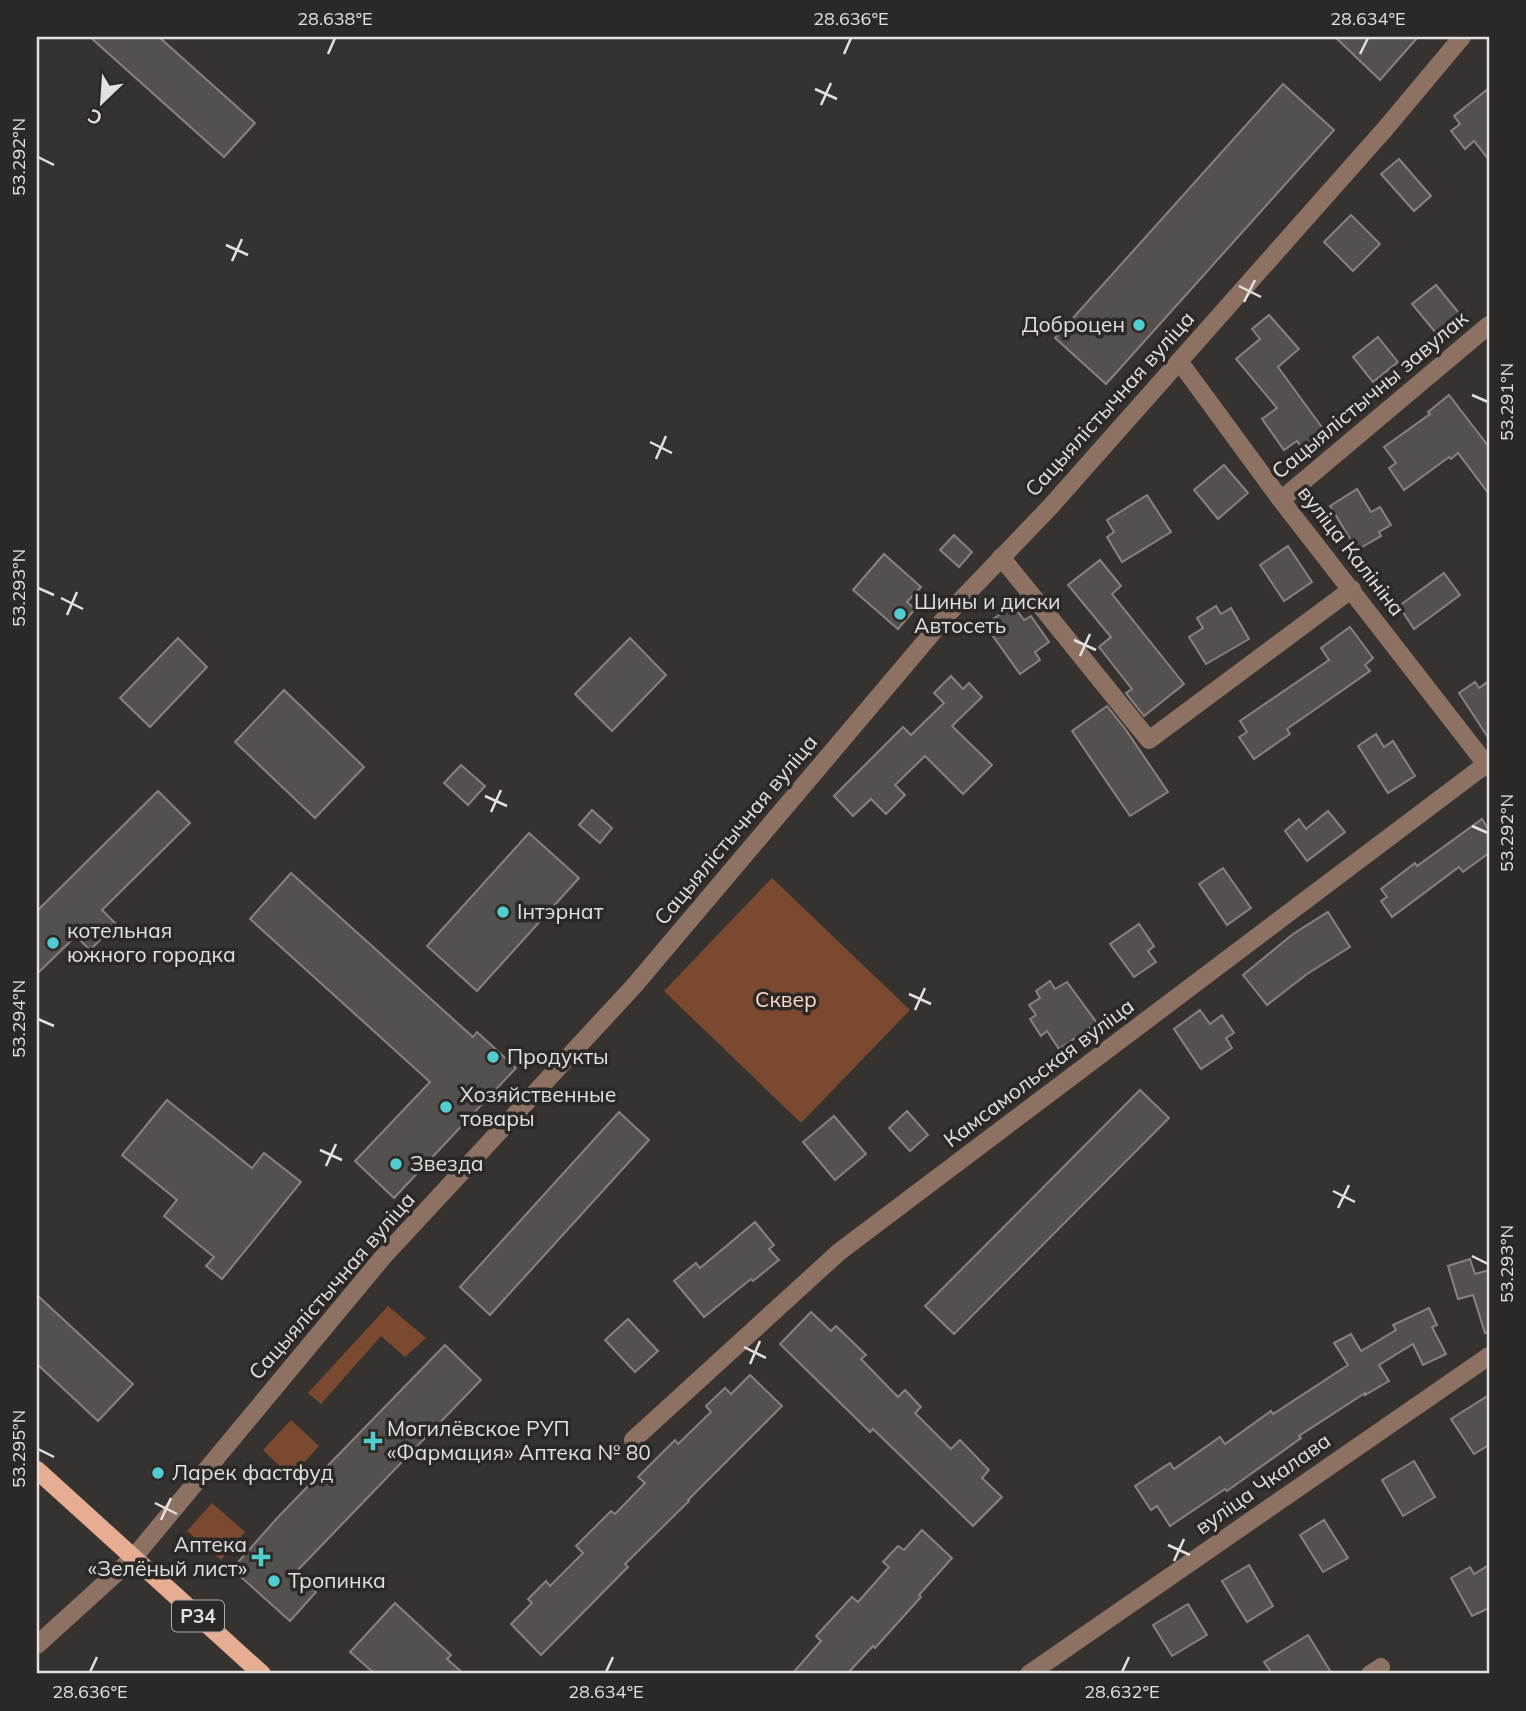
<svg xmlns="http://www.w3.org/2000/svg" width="1526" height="1711" font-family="Mulish,sans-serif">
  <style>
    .green { fill: #7b4930 }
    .building { fill: #54504e; stroke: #87827f; stroke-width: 2 }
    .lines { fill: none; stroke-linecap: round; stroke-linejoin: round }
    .minor { stroke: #8d7163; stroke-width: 18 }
    .major { stroke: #e7ad92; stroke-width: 18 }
    .ticks { fill: none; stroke: #e3e0df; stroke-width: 2.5 }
    .poi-dot { fill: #52cdcf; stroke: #2c2826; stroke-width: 2.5 }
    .labels { text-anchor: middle; stroke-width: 7; stroke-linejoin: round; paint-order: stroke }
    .shield { fill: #2c2826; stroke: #aca9a8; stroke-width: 2 }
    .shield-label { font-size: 19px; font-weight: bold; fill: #e3e0df }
    .poi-label { font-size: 21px; fill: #e3e0df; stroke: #2c2826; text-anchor: start }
    .street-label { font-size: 21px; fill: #e3e0df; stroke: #2c2826 }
    .park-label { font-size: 21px; fill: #fed9c7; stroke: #2c2826 }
    .neatline { fill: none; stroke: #e3e0df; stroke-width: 2.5 }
    .ticks-label { font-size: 18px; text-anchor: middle; fill: #e3e0df }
  </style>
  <rect width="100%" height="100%" fill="#363230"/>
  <g class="green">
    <polygon points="772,878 910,1010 801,1123 664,991"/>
    <polygon points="388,1306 426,1338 405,1357 381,1336 321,1404 308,1393"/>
    <polygon points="291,1420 319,1446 291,1477 263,1450"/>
    <polygon points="212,1503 245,1532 221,1560 187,1531"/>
  </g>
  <g class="building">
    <polygon points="90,37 159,37 255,123 224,157"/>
    <polygon points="1335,37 1418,37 1380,80"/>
    <polygon points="1283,84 1334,130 1106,384 1055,338"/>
    <polygon points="1489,88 1489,160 1474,141 1465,149 1451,131 1460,124 1454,116"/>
    <polygon points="1399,159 1431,196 1414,211 1381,174"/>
    <polygon points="1351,215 1380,244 1353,271 1324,242"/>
    <polygon points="1436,285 1464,319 1440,338 1412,304"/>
    <polygon points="1269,315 1299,349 1278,367 1329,437 1306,454 1297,441 1284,450 1262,419 1277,408 1236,359 1260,339 1252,329"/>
    <polygon points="1378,337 1398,362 1373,382 1353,357"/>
    <polygon points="1449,395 1489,447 1489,494 1458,453 1451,459 1449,457 1404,490 1389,468 1396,463 1384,447 1430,414 1428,412"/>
    <polygon points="1224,465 1248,493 1218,519 1194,490"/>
    <polygon points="1357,489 1371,512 1380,507 1391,525 1379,532 1381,536 1357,550 1330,506"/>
    <polygon points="1147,495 1171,532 1122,562 1107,537 1114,532 1107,520"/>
    <polygon points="954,535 972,552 959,567 940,550"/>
    <polygon points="1288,546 1312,582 1284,601 1260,565"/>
    <polygon points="884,554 921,587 907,602 915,609 898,629 853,590"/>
    <polygon points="1100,560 1121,586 1112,594 1184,684 1144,716 1126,693 1132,689 1099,647 1111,637 1068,585"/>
    <polygon points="1444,573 1460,595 1414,629 1399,606"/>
    <polygon points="1013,605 1024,620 1031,616 1049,642 1035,652 1040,660 1020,674 985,625"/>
    <polygon points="1216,606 1221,614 1231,608 1249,639 1206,664 1189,637 1203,628 1197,618"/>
    <polygon points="1350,627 1373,658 1365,665 1370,671 1287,729 1290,734 1254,759 1239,737 1247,732 1240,721 1329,660 1321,648"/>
    <polygon points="178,638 207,667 150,727 120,698"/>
    <polygon points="630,638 666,675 612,731 575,694"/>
    <polygon points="951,676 963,689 969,683 982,697 952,726 992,765 963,794 925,756 895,785 905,795 886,814 871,799 853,816 834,796 903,727 911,735 944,703 934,693"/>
    <polygon points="1489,681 1489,739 1459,693 1475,682 1479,688"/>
    <polygon points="284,690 364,767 315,818 235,742"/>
    <polygon points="1107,706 1126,730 1168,792 1130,816 1072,731"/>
    <polygon points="1376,734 1384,747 1393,741 1415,776 1388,793 1358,746"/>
    <polygon points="461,765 485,786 468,805 444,783"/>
    <polygon points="158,791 190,823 102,910 116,924 90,950 76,936 37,974 37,911"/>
    <polygon points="592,810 612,828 600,843 579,825"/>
    <polygon points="1328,811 1345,832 1307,861 1285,831 1299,819 1306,829"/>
    <polygon points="1482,819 1489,830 1489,853 1463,872 1459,867 1392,917 1381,901 1387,897 1381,889 1415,863 1417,866"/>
    <polygon points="529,833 579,878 477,991 427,946"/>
    <polygon points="1223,868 1251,908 1227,925 1199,884"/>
    <polygon points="291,873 473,1037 477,1032 516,1068 394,1198 355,1161 430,1082 250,919"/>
    <polygon points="1328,912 1350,947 1307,974 1267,1005 1243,975 1293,934"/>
    <polygon points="1139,924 1154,946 1148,951 1156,962 1134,977 1110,944"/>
    <polygon points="1050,981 1055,989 1067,982 1097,1023 1059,1049 1047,1031 1041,1036 1030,1019 1036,1015 1029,1005 1040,998 1036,991"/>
    <polygon points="1200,1010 1210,1024 1222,1015 1234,1033 1226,1038 1232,1048 1201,1069 1174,1029"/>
    <polygon points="1140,1090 1169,1118 954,1334 925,1306"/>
    <polygon points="167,1100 252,1168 264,1153 301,1182 222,1279 206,1266 214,1257 164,1216 177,1200 122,1155"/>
    <polygon points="907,1111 928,1135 910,1151 889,1128"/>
    <polygon points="619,1112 649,1140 490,1315 460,1287"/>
    <polygon points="834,1116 866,1154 835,1180 803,1142"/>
    <polygon points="755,1222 774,1245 769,1249 779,1260 753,1281 751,1279 704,1317 674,1281 696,1263 700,1268"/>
    <polygon points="1470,1259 1475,1274 1489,1270 1489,1332 1485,1333 1473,1295 1458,1299 1448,1266"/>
    <polygon points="37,1295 133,1384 98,1421 37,1364"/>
    <polygon points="1429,1308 1437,1325 1432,1327 1446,1354 1423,1365 1413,1344 1379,1365 1389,1381 1365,1395 1365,1393 1299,1436 1301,1438 1227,1491 1225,1489 1170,1526 1157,1506 1151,1510 1135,1486 1170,1463 1174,1469 1220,1437 1225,1444 1271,1411 1273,1414 1348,1365 1334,1343 1351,1334 1361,1351 1396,1330 1393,1325"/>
    <polygon points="811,1312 831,1331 836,1326 866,1355 861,1359 898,1397 905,1390 921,1407 915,1413 951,1449 960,1440 989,1470 982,1478 1002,1497 973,1526 873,1429 870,1432 780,1344"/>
    <polygon points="628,1319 658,1351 635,1372 605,1340"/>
    <polygon points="445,1345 481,1380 295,1573 316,1592 290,1621 232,1569 279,1516"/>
    <polygon points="750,1375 782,1406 688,1500 689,1501 625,1564 628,1567 541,1655 511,1624 532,1603 528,1599 546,1581 550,1586 583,1553 576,1546 611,1511 615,1514 645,1483 638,1477 675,1440 678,1444 711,1412 706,1406 725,1388 731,1394"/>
    <polygon points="1489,1395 1489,1445 1474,1454 1451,1419"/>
    <polygon points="1414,1461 1435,1497 1403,1516 1382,1480"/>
    <polygon points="1324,1520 1348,1558 1323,1572 1300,1535"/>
    <polygon points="922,1530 952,1558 919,1595 921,1597 875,1648 873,1646 847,1674 792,1674 821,1641 816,1636 852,1597 858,1602 889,1567 883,1562 898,1546 904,1550"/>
    <polygon points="1249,1565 1273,1606 1247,1622 1222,1581"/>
    <polygon points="1489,1565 1489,1608 1472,1616 1451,1578 1470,1567 1474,1574"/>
    <polygon points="395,1603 451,1655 447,1659 464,1674 375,1674 350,1652"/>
    <polygon points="1188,1604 1207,1635 1172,1656 1153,1625"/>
    <polygon points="1308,1635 1332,1674 1272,1674 1264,1662"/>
  </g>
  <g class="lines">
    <g class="minor">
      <polyline points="1179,361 1281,500 1489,768"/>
      <polyline points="1281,500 1489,325"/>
      <polyline points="1001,557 1149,740 1352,589"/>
      <polyline points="633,1440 839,1252 1489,762"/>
      <polyline points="37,1645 134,1557 383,1257 634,986 956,605 1051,506 1385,129 1462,37"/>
      <polyline points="1029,1674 1489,1356"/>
      <polyline points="1370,1674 1381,1667"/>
    </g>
    <polyline class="major" points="37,1470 262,1674"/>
  </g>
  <path class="ticks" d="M 328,54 L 335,38M 844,54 L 851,38M 1360,54 L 1368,38M 815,89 L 837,99M 821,105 L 831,83M 38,157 L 54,165M 226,245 L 248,255M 232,261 L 242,239M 1239,286 L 1261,297M 1244,302 L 1255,280M 1472,395 L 1488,402M 650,442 L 672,453M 656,459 L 666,436M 38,588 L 54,595M 61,598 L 83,609M 67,615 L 77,592M 1074,640 L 1096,650M 1080,656 L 1090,634M 485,796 L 507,806M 491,812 L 501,790M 1472,826 L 1488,833M 909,994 L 931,1004M 915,1010 L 925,988M 38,1019 L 54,1026M 320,1150 L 342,1160M 326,1166 L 336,1144M 1333,1191 L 1355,1202M 1338,1208 L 1349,1185M 1472,1256 L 1488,1264M 744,1347 L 766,1358M 750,1364 L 760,1341M 38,1449 L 54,1457M 155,1503 L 177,1514M 161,1520 L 171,1498M 1168,1545 L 1190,1555M 1174,1561 L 1184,1539M 90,1672 L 97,1657M 606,1672 L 613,1657M 1122,1672 L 1129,1657"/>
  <g class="poi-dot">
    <circle cx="1139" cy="325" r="7"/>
    <circle cx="900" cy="614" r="7"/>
    <circle cx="503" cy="912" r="7"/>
    <circle cx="53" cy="943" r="7"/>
    <circle cx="493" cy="1057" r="7"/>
    <circle cx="446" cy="1107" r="7"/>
    <circle cx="396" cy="1164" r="7"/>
    <path d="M369.5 1430.5h7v7h7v7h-7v7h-7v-7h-7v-7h7z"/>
    <circle cx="158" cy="1473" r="7"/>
    <path d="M257.5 1546.5h7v7h7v7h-7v7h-7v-7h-7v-7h7z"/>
    <circle cx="274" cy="1581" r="7"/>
  </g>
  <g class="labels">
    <rect class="shield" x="172" y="1600.5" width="52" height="31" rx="5"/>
    <g class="shield-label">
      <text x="198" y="1623">Р34</text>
    </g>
    <g class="poi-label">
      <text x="1125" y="332" text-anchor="end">Доброцен</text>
      <text x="914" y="609">Шины и диски<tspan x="914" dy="24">Автосеть</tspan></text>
      <text x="517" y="919">Інтэрнат</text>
      <text x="67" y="938">котельная<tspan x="67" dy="24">южного городка</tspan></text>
      <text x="507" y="1064">Продукты</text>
      <text x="460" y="1102">Хозяйственные<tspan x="460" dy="24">товары</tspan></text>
      <text x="410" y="1171">Звезда</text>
      <text x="387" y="1436">Могилёвское РУП<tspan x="387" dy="24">«Фармация» Аптека № 80</tspan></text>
      <text x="172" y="1480">Ларек фастфуд</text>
      <text x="247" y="1552" text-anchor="end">Аптека<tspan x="247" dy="24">«Зелёный лист»</tspan></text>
      <text x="288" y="1588">Тропинка</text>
    </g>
    <g class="street-label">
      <text transform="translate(1370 395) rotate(-40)" y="7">Сацыялістычны завулак</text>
      <text transform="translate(1110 404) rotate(-48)" y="7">Сацыялістычная вуліца</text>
      <text transform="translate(1351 551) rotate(52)" y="7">вуліца Калініна</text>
      <text transform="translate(736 830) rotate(-50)" y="7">Сацыялістычная вуліца</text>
      <text transform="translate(1039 1073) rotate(-37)" y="7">Камсамольская вуліца</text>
      <text transform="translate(332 1286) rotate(-49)" y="7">Сацыялістычная вуліца</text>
      <text transform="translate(1263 1484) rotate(-35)" y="7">вуліца Чкалава</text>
    </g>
    <g class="park-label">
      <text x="786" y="1007">Сквер</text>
    </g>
  </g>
  <rect width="1526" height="1711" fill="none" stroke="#2c2826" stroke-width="77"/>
  <g transform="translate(102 102) rotate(205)" stroke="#2c2826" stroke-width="5" paint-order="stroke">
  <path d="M0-5L12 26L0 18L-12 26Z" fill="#e3e0df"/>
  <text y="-10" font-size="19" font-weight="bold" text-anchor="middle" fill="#e3e0df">С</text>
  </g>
  <rect x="38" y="38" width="1450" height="1634" class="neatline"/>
  <g class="ticks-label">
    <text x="335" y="25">28.638°E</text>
    <text x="851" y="25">28.636°E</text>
    <text x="1368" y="25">28.634°E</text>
    <text transform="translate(19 157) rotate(-90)" y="6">53.292°N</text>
    <text transform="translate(1507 402) rotate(-90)" y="6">53.291°N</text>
    <text transform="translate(19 588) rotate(-90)" y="6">53.293°N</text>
    <text transform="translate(1507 833) rotate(-90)" y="6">53.292°N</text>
    <text transform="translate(19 1019) rotate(-90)" y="6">53.294°N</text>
    <text transform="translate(1507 1264) rotate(-90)" y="6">53.293°N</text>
    <text transform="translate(19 1449) rotate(-90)" y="6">53.295°N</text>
    <text x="90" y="1698">28.636°E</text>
    <text x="606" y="1698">28.634°E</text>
    <text x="1122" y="1698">28.632°E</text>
  </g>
</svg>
